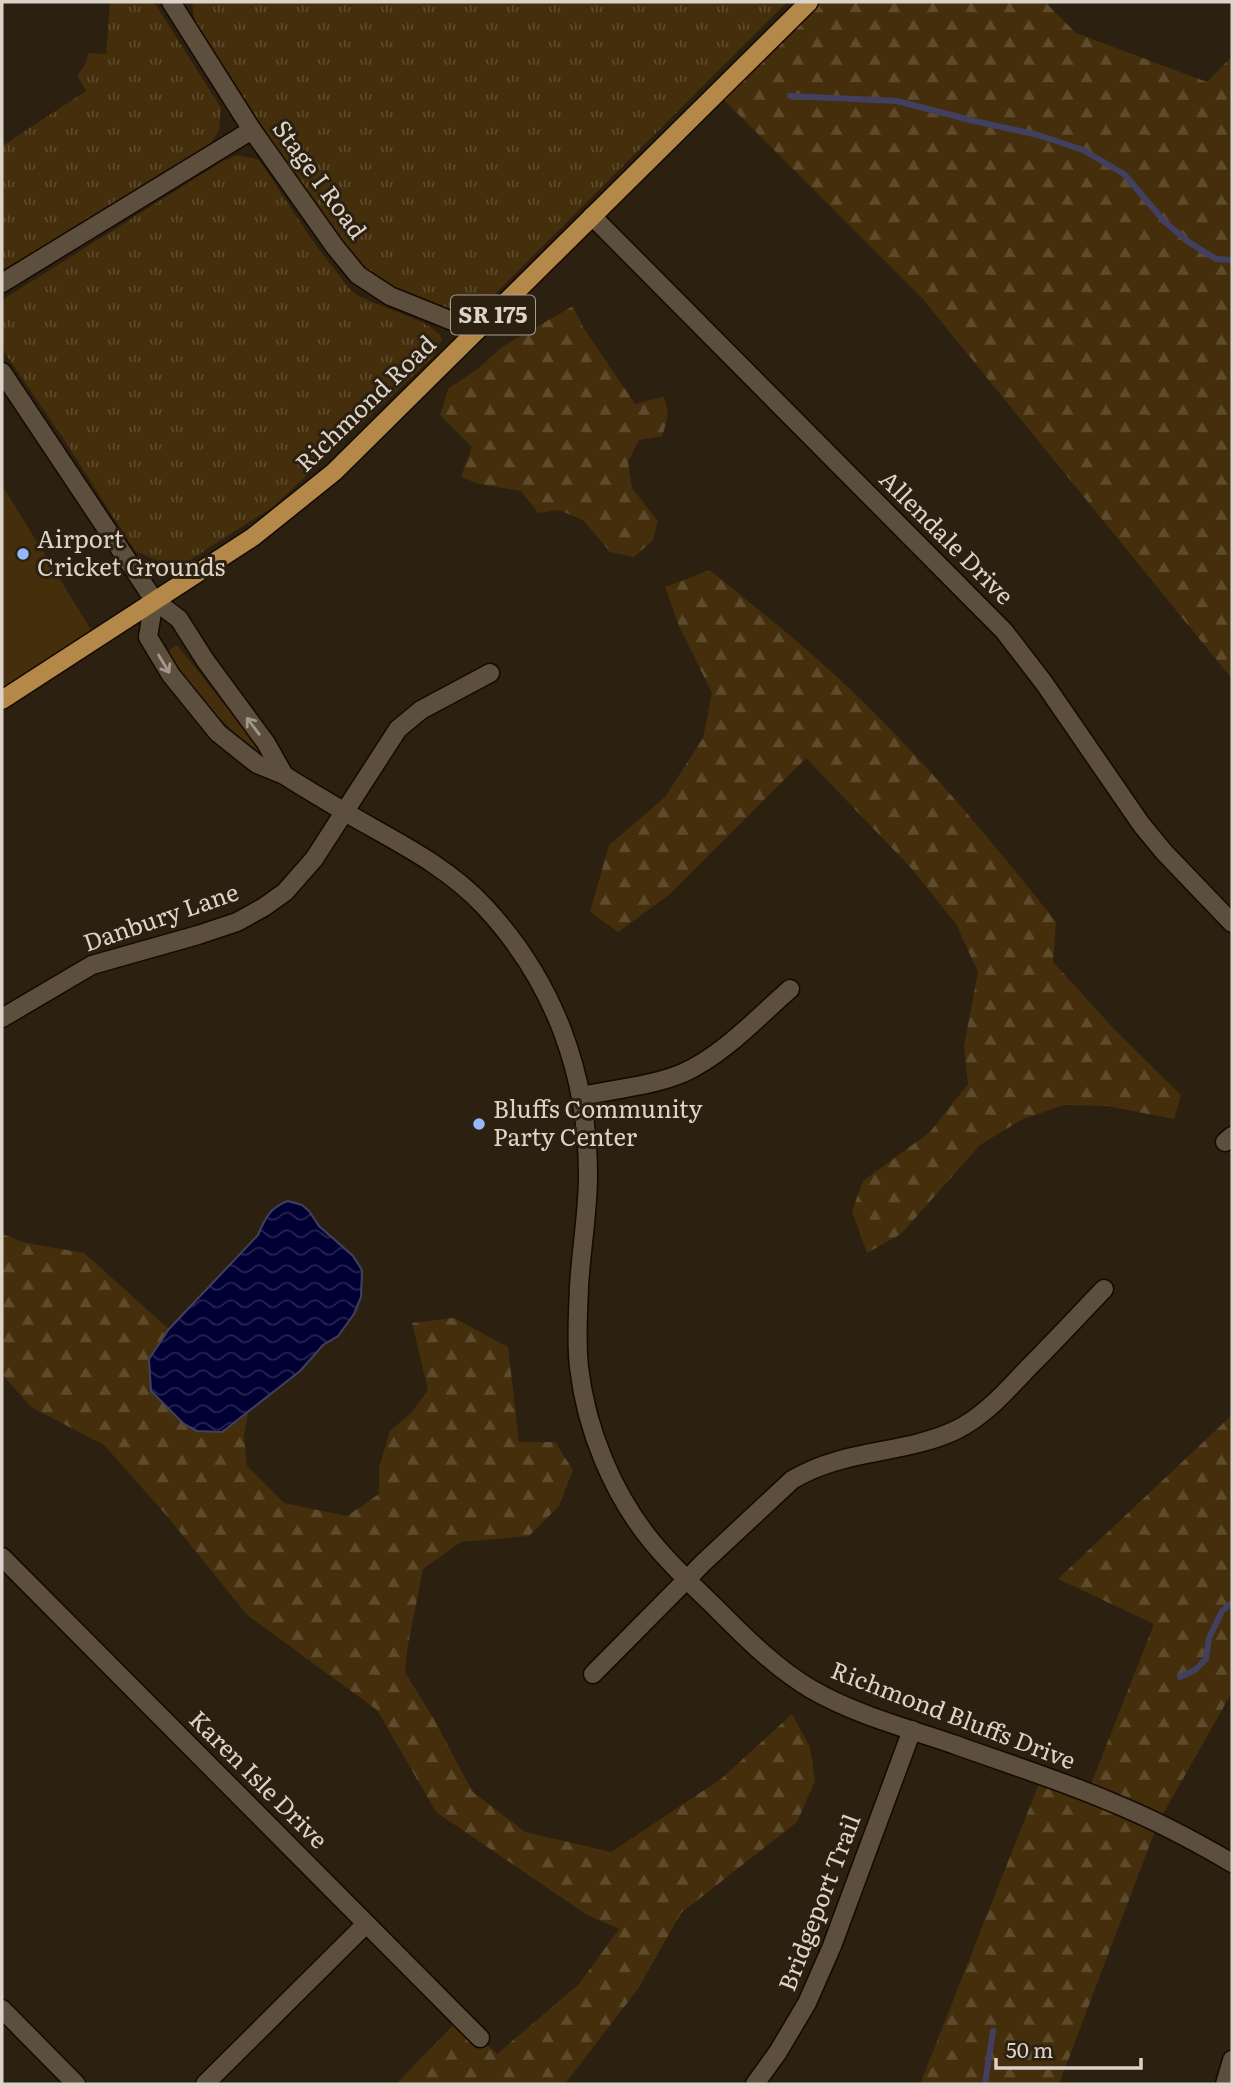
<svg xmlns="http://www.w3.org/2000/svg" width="1234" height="2086" font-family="Literata,serif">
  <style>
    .grass { fill: url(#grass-tufts) }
    .forest { fill: url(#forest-firs) }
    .garden { fill: #442e0b }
    .water { fill: url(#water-waves); stroke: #424061; stroke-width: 2 }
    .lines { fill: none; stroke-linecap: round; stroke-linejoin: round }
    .stream { stroke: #424061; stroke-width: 6 }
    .street-casing { stroke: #140a00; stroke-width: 21 }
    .primary-casing { stroke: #140a00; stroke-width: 21 }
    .street { stroke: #5d4f3e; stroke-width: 18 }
    .primary { stroke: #b38848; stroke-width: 18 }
    .oneway { stroke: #a3988b }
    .poi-dot { fill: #94b7fd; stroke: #2c2010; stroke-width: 2.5 }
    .labels { text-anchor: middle; stroke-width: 6; stroke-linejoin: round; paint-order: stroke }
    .shield { fill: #2c2010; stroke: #a79e92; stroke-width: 2 }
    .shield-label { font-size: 23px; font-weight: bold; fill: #dcd4ca }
    .street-label { font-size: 24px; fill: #dcd4ca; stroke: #2c2010 }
    .poi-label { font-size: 24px; fill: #dcd4ca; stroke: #2c2010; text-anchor: start }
  </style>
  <defs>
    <pattern id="grass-tufts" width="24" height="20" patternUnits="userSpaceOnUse" patternTransform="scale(1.75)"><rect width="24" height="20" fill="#442e0b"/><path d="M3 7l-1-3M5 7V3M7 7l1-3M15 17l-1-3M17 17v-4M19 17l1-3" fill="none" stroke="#5e4b2d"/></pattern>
    <pattern id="forest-firs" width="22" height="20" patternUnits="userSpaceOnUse" patternTransform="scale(1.75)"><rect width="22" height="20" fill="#442e0b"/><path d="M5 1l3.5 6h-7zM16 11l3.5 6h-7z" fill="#5e4b2d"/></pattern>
    <pattern id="water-waves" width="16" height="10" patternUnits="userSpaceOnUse" patternTransform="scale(1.75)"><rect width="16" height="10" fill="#000034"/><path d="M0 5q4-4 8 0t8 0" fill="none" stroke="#252450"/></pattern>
  </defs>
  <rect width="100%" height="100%" fill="#2c2010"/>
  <g class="grass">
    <polygon points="110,2 154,2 221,108 219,130 207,150 2,270 2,146 86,91 77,76 84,66 89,53 106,54"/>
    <polygon points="192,2 787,2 486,303 466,312 436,308 410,298 363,269 322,219 243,97 194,19"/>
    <path d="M 238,155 L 259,160 C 285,197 307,237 336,271 C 342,279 346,286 353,292 C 373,307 436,320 442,339 L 433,357 L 273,507 L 185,563 L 168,565 L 135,551 L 63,438 L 2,349 L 2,300 L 223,161 Z"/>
  </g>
  <g class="forest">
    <polygon points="809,2 1045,2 1076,33 1207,82 1232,56 1232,679 922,298 717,93"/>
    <path d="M 573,306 L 583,327 L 635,404 L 663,397 C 671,411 667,422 662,436 L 639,440 L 628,462 L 632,488 L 658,521 L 653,540 L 634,557 L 610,552 L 583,520 L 559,510 L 538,513 L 521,491 L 479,484 L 461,477 L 472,447 L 440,415 L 448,389 L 480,367 L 502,347 Z"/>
    <path d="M 710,570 C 752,605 796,639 836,676 C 917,751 988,836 1056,922 L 1053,962 L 1115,1030 L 1181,1095 L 1174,1119 L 1107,1106 L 1064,1105 L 1021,1120 L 980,1145 L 901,1234 L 867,1253 L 852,1211 L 863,1181 L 930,1132 L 968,1084 L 964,1046 L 978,972 L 956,924 L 912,869 L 806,758 L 669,895 L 618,932 L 590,912 L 609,845 L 665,797 L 703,738 L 712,693 L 679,626 L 665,587 Z"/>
    <polygon points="2,1234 26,1243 84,1253 169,1329 149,1359 222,1432 248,1413 244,1436 247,1466 284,1503 347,1516 379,1494 379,1468 390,1431 412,1412 428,1390 412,1323 454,1318 508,1347 519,1442 555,1442 573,1470 559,1506 529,1536 461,1542 423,1569 408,1645 405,1672 434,1719 472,1791 525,1832 611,1852 721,1779 792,1714 810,1747 815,1781 797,1822 681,1913 638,1989 565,2084 396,2084 459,2019 497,2054 579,1984 619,1929 587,1915 436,1812 377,1710 247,1615 168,1517 104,1445 31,1407 2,1374"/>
    <polygon points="1232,1415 1232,1692 1158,1823 1059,2084 920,2084 1042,1776 1088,1792 1154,1624 1058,1579"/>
  </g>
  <g class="garden">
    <polygon points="2,485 96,638 2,700"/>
    <path d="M 177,645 L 261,750 L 260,753 L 257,753 C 222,724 195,692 170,655 L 169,650 Z"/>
  </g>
  <path class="water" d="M 288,1201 L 302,1205 L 309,1211 L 319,1226 L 353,1256 L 362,1270 L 361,1297 L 354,1314 L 338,1336 L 323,1345 L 300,1371 L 222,1432 L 197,1431 L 184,1424 L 151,1391 L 149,1359 L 169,1329 L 258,1235 C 265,1219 270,1207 288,1201 Z"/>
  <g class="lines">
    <g class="stream">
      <polyline points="790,96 897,101 974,121 1038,135 1083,150 1124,174 1164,221 1187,241 1216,259 1232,260"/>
      <polyline points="1180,1677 1195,1670 1206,1659 1209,1638 1222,1611 1232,1603"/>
      <polyline points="985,2084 993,2031"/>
    </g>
    <g class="street-casing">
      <g id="street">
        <polyline points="171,2 252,130 335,247 358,275 390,296 477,331"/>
        <polyline points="592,216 1004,631 1044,683 1141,824 1164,852 1232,923"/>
        <polyline points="2,283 252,130"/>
        <polyline points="2,372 154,600 179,619 205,660 266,743 284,775"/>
        <path d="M 154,600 L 148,637 L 171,675 L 218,733 L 257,764 L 284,775 C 304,788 325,800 345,812 C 394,841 445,864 484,906 C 554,981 588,1074 588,1175 C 588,1213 581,1250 579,1287 C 578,1314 576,1341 579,1367 C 586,1429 613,1495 653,1543 C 671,1565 693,1586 714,1606 C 744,1636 774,1667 811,1689 C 854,1714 906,1728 953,1744 C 1005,1763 1060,1780 1111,1802 C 1153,1819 1193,1840 1232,1863"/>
        <polyline points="2,1018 92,965 198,935 237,922 264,907 285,892 314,859 398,729 421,710 490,673"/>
        <path d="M 582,1096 C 615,1089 652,1086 683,1073 C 723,1055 757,1018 790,989"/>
        <polyline points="1225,1142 1232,1136"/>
        <polyline points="2,1557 480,2038"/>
        <path d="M 593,1674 L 704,1562 L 792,1480 C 845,1448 903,1455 956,1430 C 985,1416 1007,1390 1029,1367 C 1054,1342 1079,1315 1104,1289"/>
        <polyline points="2,2009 76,2084"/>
        <polyline points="205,2084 366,1924"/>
        <polyline points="755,2084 778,2052 807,2003 832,1946 912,1730"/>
        <polyline points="1225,2084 1232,2060"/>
      </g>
    </g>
    <g class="primary-casing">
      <polyline id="primary" points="2,700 253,537 334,472 809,2"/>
    </g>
    <use href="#street" class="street"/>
    <use href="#primary" class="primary"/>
  </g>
  <defs><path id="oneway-shaft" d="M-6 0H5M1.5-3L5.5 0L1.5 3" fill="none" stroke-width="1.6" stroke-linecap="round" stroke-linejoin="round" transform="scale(1.75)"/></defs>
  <g class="oneway">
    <use href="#oneway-shaft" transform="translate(164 664) rotate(59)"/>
    <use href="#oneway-shaft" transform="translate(253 726) rotate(-127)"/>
  </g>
  <g class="poi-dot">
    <circle cx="23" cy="554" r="7"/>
    <circle cx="479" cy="1124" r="7"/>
  </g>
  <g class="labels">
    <rect class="shield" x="451" y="295.5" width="84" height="39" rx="5"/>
    <g class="shield-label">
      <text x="493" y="323">SR 175</text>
    </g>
    <g class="street-label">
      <text transform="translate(319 180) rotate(54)" y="8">Stage I Road</text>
      <text transform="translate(366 404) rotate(-44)" y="8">Richmond Road</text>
      <text transform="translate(946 538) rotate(45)" y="8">Allendale Drive</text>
      <text transform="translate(161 918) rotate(-19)" y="8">Danbury Lane</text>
      <text transform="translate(953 1716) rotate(21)" y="8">Richmond Bluffs Drive</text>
      <text transform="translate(258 1780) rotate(45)" y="8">Karen Isle Drive</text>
      <text transform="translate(820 1903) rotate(-69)" y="8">Bridgeport Trail</text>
    </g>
    <g class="poi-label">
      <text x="37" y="548">Airport<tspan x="37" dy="28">Cricket Grounds</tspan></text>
      <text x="493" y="1118">Bluffs Community<tspan x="493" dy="28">Party Center</tspan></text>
    </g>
  </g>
  <rect width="1234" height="2086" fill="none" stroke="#dcd4ca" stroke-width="7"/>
  <path d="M996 2058v10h145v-10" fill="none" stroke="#dcd4ca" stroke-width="3.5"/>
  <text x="1006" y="2058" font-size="21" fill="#dcd4ca" stroke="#2c2010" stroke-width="5" paint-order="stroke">50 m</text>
</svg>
